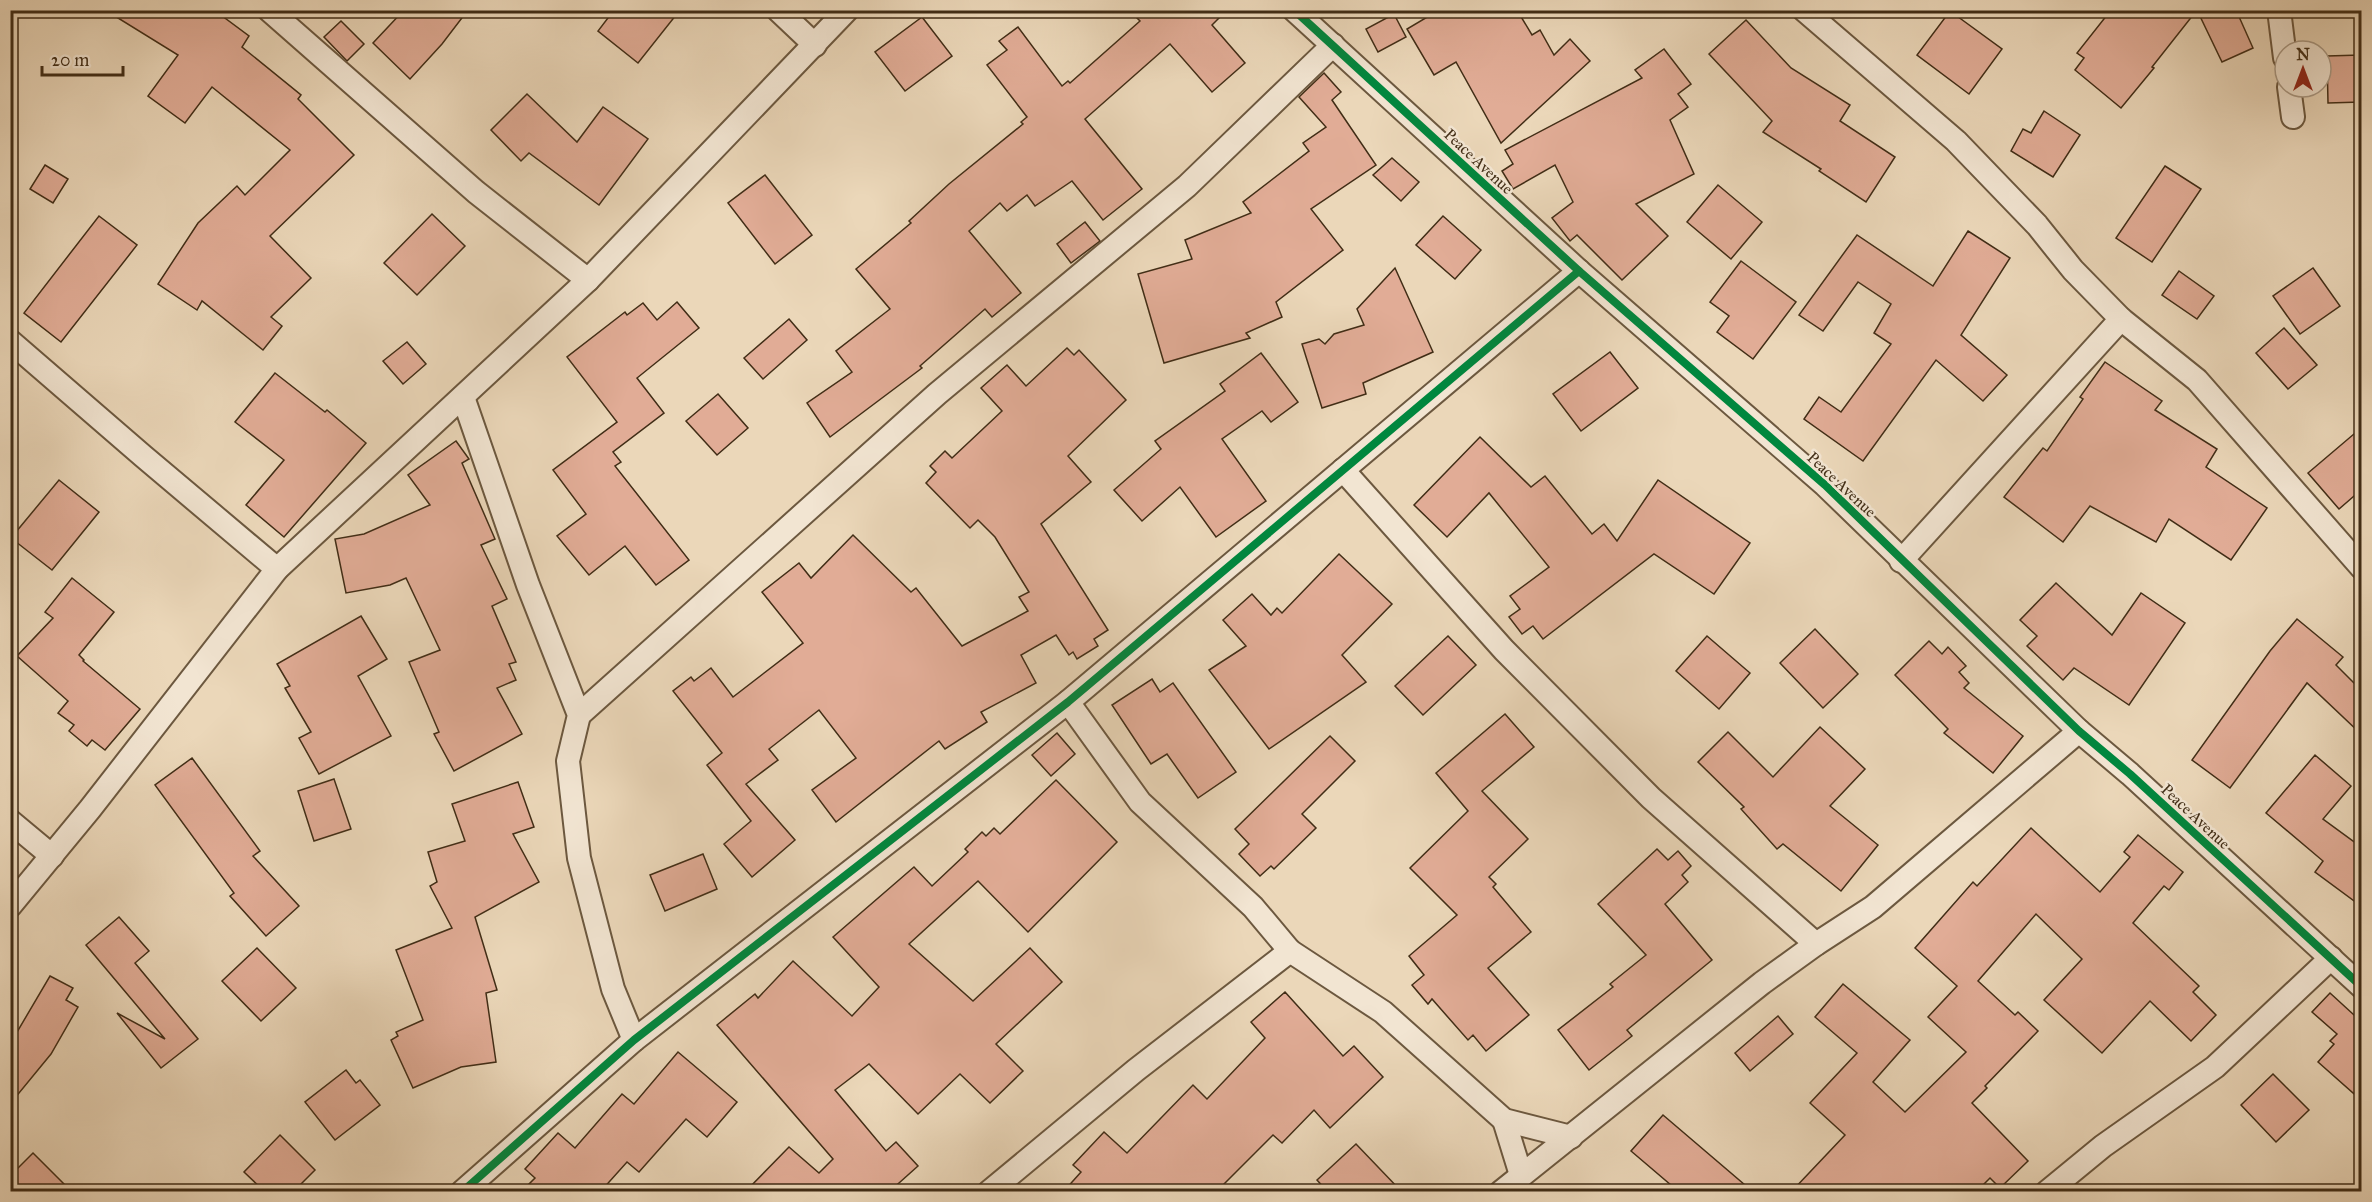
<svg xmlns="http://www.w3.org/2000/svg" width="2372" height="1202" font-family="'IM FELL Great Primer',serif">
  <style>
    .building { fill: #e1ac96; stroke: #412d16; stroke-width: 1.5 }
    .lines { fill: none; stroke-linecap: round; stroke-linejoin: round }
    .street-casing { stroke: #6c583f; stroke-width: 26 }
    .street { stroke: #f2e5d2; stroke-width: 22 }
    .cycleway-casing { stroke: #f2e5d2; stroke-width: 11 }
    .cycleway { stroke: #00873e; stroke-width: 8 }
    .labels { text-anchor: middle; stroke-width: 5; stroke-linejoin: round; paint-order: stroke }
    .street-label { font-size: 16px; fill: #412d16; stroke: #f2e5d2 }
  </style>
  <rect width="100%" height="100%" fill="#ebd7b9"/>
  <filter id="stains"><feTurbulence type="fractalNoise" baseFrequency=".00333" numOctaves="4"/><feColorMatrix values="0 0 0 0 .2 0 0 0 0 .09 0 0 0 0 .02 0 0 0 .5 -.17"/></filter>
  <radialGradient id="worn" r=".72"><stop offset=".6" stop-color="#630" stop-opacity="0"/><stop offset="1" stop-color="#630" stop-opacity=".3"/></radialGradient>
  <g class="building">
    <polygon points="105,10 214,10 249,36 242,47 301,95 298,99 354,155 270,236 311,278 271,317 282,326 263,350 202,301 197,310 158,284 198,223 237,186 245,195 290,150 212,87 185,123 148,96 178,55"/>
    <polygon points="404,10 468,10 442,44 410,79 373,43"/>
    <polygon points="614,10 680,10 638,63 598,31"/>
    <polygon points="1129,10 1227,10 1212,25 1245,63 1212,92 1170,44 1085,119 1142,189 1103,220 1072,181 1035,206 1027,195 1007,211 1000,203 969,231 1021,293 992,317 985,309 920,366 922,368 830,437 807,403 852,372 836,351 890,309 856,269 911,223 909,221 949,184 1023,124 1021,122 1027,117 987,65 1007,50 999,41 1018,27 1062,86 1068,81 1070,83 1140,21"/>
    <polygon points="1439,10 1517,10 1532,35 1540,30 1554,55 1570,39 1590,61 1501,143 1456,62 1434,75 1407,29"/>
    <polygon points="2111,10 2197,10 2152,67 2154,68 2121,108 2075,70 2084,58 2077,53"/>
    <polygon points="2197,10 2236,10 2253,48 2222,62"/>
    <polygon points="1950,11 2002,49 1969,94 1917,55"/>
    <polygon points="1394,14 1406,37 1378,52 1366,29"/>
    <polygon points="922,17 952,56 905,91 875,52"/>
    <polygon points="1746,20 1791,68 1850,105 1840,121 1895,157 1866,202 1819,171 1821,169 1763,132 1772,121 1709,54"/>
    <polygon points="341,21 364,44 347,61 324,37"/>
    <polygon points="1664,49 1691,84 1678,94 1688,107 1670,120 1694,174 1636,204 1668,236 1622,280 1577,235 1570,241 1552,218 1573,202 1555,165 1513,189 1502,171 1513,164 1505,150 1642,78 1635,70"/>
    <polygon points="2361,55 2361,102 2328,103 2327,56"/>
    <polygon points="1324,73 1341,92 1332,100 1376,165 1311,209 1343,250 1276,302 1282,317 1246,333 1250,338 1164,363 1138,274 1192,259 1185,240 1251,213 1243,202 1309,151 1303,143 1326,127 1299,97"/>
    <polygon points="527,94 577,142 603,107 648,139 599,205 529,153 521,161 491,130"/>
    <polygon points="2044,111 2080,135 2053,177 2011,151 2023,129 2031,133"/>
    <polygon points="1392,158 1419,182 1401,201 1373,175"/>
    <polygon points="45,165 68,179 53,203 30,189"/>
    <polygon points="2165,166 2201,189 2152,262 2116,238"/>
    <polygon points="765,175 812,235 775,264 728,203"/>
    <polygon points="1718,185 1762,222 1731,259 1687,222"/>
    <polygon points="432,214 465,246 417,295 384,263"/>
    <polygon points="99,216 137,245 61,342 24,313"/>
    <polygon points="1443,216 1481,250 1455,279 1416,245"/>
    <polygon points="1085,222 1100,241 1071,263 1057,244"/>
    <polygon points="1968,231 2010,258 1961,335 2007,375 1983,401 1936,360 1863,461 1804,419 1819,397 1841,412 1891,344 1874,333 1891,304 1858,282 1823,331 1799,315 1857,235 1933,286"/>
    <polygon points="1741,261 1796,302 1753,359 1717,332 1729,316 1710,302"/>
    <polygon points="1395,268 1433,352 1363,383 1366,394 1322,408 1302,344 1319,339 1325,344 1334,334 1364,325 1357,309"/>
    <polygon points="2313,268 2340,306 2300,334 2273,296"/>
    <polygon points="2179,271 2214,296 2197,319 2162,295"/>
    <polygon points="677,302 699,328 637,378 664,413 613,452 621,462 615,466 689,560 656,585 625,546 589,575 557,536 586,514 553,470 617,422 567,357 625,312 627,315 643,303 657,320"/>
    <polygon points="789,319 807,340 763,379 744,358"/>
    <polygon points="2284,328 2317,365 2288,389 2256,353"/>
    <polygon points="407,342 426,364 403,384 383,361"/>
    <polygon points="1067,348 1074,355 1079,350 1126,400 1068,456 1091,482 1041,524 1108,630 1094,639 1098,646 1077,659 1073,652 1069,655 1056,635 1021,655 1036,683 981,712 987,722 945,749 939,741 836,822 812,790 856,758 819,710 769,749 778,760 746,784 795,840 752,877 724,844 751,821 707,765 722,753 673,691 691,677 694,681 711,668 733,697 803,643 762,592 799,563 811,578 853,535 911,592 916,588 962,646 1028,611 1019,597 1029,592 995,537 978,520 970,528 926,483 936,472 930,466 945,451 952,458 1002,411 981,388 1007,365 1026,386"/>
    <polygon points="1610,352 1638,388 1581,431 1553,394"/>
    <polygon points="1261,353 1298,402 1271,422 1262,411 1222,439 1266,501 1216,537 1180,487 1142,521 1114,490 1161,449 1155,441 1225,391 1220,384"/>
    <polygon points="2105,362 2162,401 2155,410 2217,449 2206,467 2267,508 2231,560 2169,519 2156,542 2090,506 2063,542 2004,497 2043,448 2047,451 2083,399 2080,397"/>
    <polygon points="275,373 325,412 327,410 366,443 284,537 246,505 284,460 235,422"/>
    <polygon points="718,394 748,428 717,455 686,421"/>
    <polygon points="2361,428 2361,490 2339,509 2308,473"/>
    <polygon points="1480,437 1531,487 1545,476 1592,534 1604,524 1617,541 1658,480 1750,543 1714,594 1654,554 1543,639 1533,626 1522,634 1509,617 1520,609 1510,596 1549,567 1489,493 1447,537 1414,505"/>
    <polygon points="456,441 469,459 462,463 495,539 481,545 507,599 492,606 516,662 509,664 516,680 497,688 522,734 454,771 434,734 439,732 409,662 440,650 406,578 390,585 346,593 335,539 364,534 430,505 408,475"/>
    <polygon points="59,480 99,512 52,570 11,538"/>
    <polygon points="1339,554 1392,604 1342,655 1366,682 1269,749 1209,670 1246,646 1223,620 1252,594 1271,615 1277,608 1282,613"/>
    <polygon points="72,578 114,612 79,655 84,660 83,661 140,709 105,750 92,740 87,746 69,731 74,725 58,713 68,701 17,656 53,618 45,612"/>
    <polygon points="2056,583 2112,635 2141,593 2185,623 2129,705 2074,668 2063,680 2027,646 2037,636 2020,620"/>
    <polygon points="361,616 387,659 358,676 391,736 319,774 299,738 311,732 285,688 290,686 277,664"/>
    <polygon points="2297,619 2343,657 2336,665 2361,690 2361,734 2307,683 2230,788 2192,760 2270,651"/>
    <polygon points="1815,629 1858,674 1823,708 1780,663"/>
    <polygon points="1448,636 1476,665 1423,715 1395,686"/>
    <polygon points="1707,636 1750,673 1719,709 1676,671"/>
    <polygon points="1929,641 1942,654 1948,647 1966,666 1959,672 1969,683 1964,688 2023,736 1993,773 1944,733 1948,729 1895,675"/>
    <polygon points="1152,679 1160,692 1173,683 1236,772 1198,798 1167,754 1151,764 1112,705"/>
    <polygon points="1505,714 1534,747 1482,791 1528,839 1489,877 1496,884 1493,887 1531,932 1488,968 1529,1015 1486,1051 1473,1035 1468,1040 1432,999 1428,1004 1412,985 1424,975 1409,956 1457,915 1410,868 1468,811 1436,773"/>
    <polygon points="1820,727 1865,769 1830,806 1878,845 1841,891 1783,844 1777,849 1741,809 1744,807 1698,762 1728,732 1773,777"/>
    <polygon points="1057,733 1075,754 1051,776 1032,755"/>
    <polygon points="1330,736 1355,761 1302,814 1316,828 1274,869 1271,866 1260,876 1239,854 1249,844 1235,829"/>
    <polygon points="2315,755 2351,786 2323,819 2361,847 2361,906 2315,872 2323,861 2266,813"/>
    <polygon points="192,758 260,851 253,856 299,906 266,936 230,896 234,893 155,785"/>
    <polygon points="334,779 351,829 314,841 298,791"/>
    <polygon points="1056,780 1117,842 1028,932 978,881 909,944 973,1001 1030,948 1062,982 996,1044 1023,1071 990,1103 960,1074 918,1114 869,1064 835,1090 886,1151 896,1142 918,1166 890,1191 746,1191 789,1147 819,1173 833,1159 717,1025 755,994 758,998 793,961 852,1016 879,987 833,937 914,867 932,886 968,852 965,849 982,832 986,836 994,828 1000,834"/>
    <polygon points="518,782 534,827 513,834 539,882 475,917 497,990 486,993 496,1062 461,1067 413,1088 391,1040 398,1036 396,1032 423,1020 396,950 452,928 430,886 437,882 428,852 465,841 452,804"/>
    <polygon points="2031,828 2100,892 2130,857 2124,852 2138,835 2183,872 2169,890 2164,886 2133,923 2199,986 2193,992 2216,1015 2191,1041 2150,1001 2102,1053 2044,1000 2082,959 2036,914 1978,981 2015,1015 2018,1012 2038,1031 1985,1086 1987,1088 1972,1103 2028,1161 2000,1188 1990,1178 1977,1191 1792,1191 1845,1135 1810,1103 1857,1053 1815,1017 1843,984 1910,1040 1873,1082 1905,1112 1966,1052 1928,1017 1957,986 1915,948 1973,882 1977,886"/>
    <polygon points="1657,849 1668,860 1678,851 1691,866 1682,875 1688,882 1665,904 1712,960 1627,1030 1632,1036 1589,1070 1558,1030 1613,987 1610,984 1646,955 1598,904"/>
    <polygon points="703,854 717,889 665,911 650,875"/>
    <polygon points="119,917 149,951 135,963 198,1039 161,1068 117,1013 165,1039 86,945"/>
    <polygon points="257,948 296,988 261,1021 222,981"/>
    <polygon points="50,976 73,988 66,1000 78,1007 51,1054 10,1104 10,1044"/>
    <polygon points="1285,992 1343,1056 1354,1046 1383,1077 1330,1128 1314,1110 1282,1143 1273,1135 1217,1191 1064,1191 1081,1172 1073,1165 1104,1132 1127,1153 1193,1085 1207,1099 1265,1038 1251,1022"/>
    <polygon points="2330,993 2354,1015 2361,1006 2361,1100 2318,1062 2334,1044 2330,1041 2337,1034 2312,1012"/>
    <polygon points="1778,1016 1793,1034 1750,1071 1735,1053"/>
    <polygon points="678,1052 737,1102 707,1137 686,1119 639,1172 627,1162 601,1191 522,1191 535,1178 525,1169 558,1133 575,1148 622,1094 634,1104"/>
    <polygon points="346,1070 356,1083 360,1080 380,1105 335,1140 305,1102"/>
    <polygon points="2273,1074 2309,1110 2276,1142 2241,1105"/>
    <polygon points="1663,1115 1752,1191 1678,1191 1631,1151"/>
    <polygon points="280,1135 315,1170 294,1191 264,1191 244,1172"/>
    <polygon points="1356,1144 1401,1191 1327,1191 1317,1180"/>
    <polygon points="33,1153 71,1191 10,1191 10,1176"/>
  </g>
  <g class="lines">
    <g class="street-casing">
      <g id="street">
        <polyline points="269,10 476,192 588,280"/>
        <polyline points="778,10 815,45"/>
        <polyline points="1294,10 1579,271 1825,485 2079,731 2130,774 2362,987"/>
        <polyline points="1804,10 1956,141 2037,225 2073,270 2121,319 2197,380 2362,568"/>
        <polyline points="2279,10 2285,58"/>
        <polyline points="2289,87 2293,117"/>
        <polyline points="10,341 143,456 277,569"/>
        <polyline points="463,397 528,585 579,715 568,761 579,858 613,989 634,1040"/>
        <polyline points="1343,470 1504,650 1651,798 1816,944"/>
        <polyline points="1901,561 2121,319"/>
        <polyline points="1068,702 1140,802 1253,907 1290,951 1383,1012 1504,1120 1571,1137"/>
        <polyline points="579,715 937,394 1187,186 1333,45"/>
        <polyline points="10,821 52,856"/>
        <polyline points="10,906 90,809 277,569 588,280 847,10"/>
        <polyline points="1504,1120 1521,1175"/>
        <polyline points="462,1192 634,1040 1068,702 1579,271"/>
        <polyline points="989,1192 1136,1070 1290,951"/>
        <polyline points="1501,1192 1762,983 1816,944 1873,907 2079,731"/>
        <polyline points="2047,1192 2103,1146 2215,1067 2331,958"/>
      </g>
    </g>
    <use href="#street" class="street"/>
    <g class="cycleway-casing">
      <g id="cycleway">
        <polyline points="1294,10 1579,271 1825,485 2079,731 2130,774 2362,987"/>
        <polyline points="462,1192 634,1040 1068,702 1579,271"/>
      </g>
    </g>
    <use href="#cycleway" class="cycleway"/>
  </g>
  <g class="labels">
    <g class="street-label">
      <text transform="translate(1479 161) rotate(43)" y="6">Peace Avenue</text>
      <text transform="translate(1842 484) rotate(43)" y="6">Peace Avenue</text>
      <text transform="translate(2196 816) rotate(43)" y="6">Peace Avenue</text>
    </g>
  </g>
  <rect width="2372" height="1202" fill="none" stroke="#ebd7b9" stroke-width="36"/>
  <rect x="12" y="12" width="2348" height="1178" fill="none" stroke="#412d16" stroke-width="3"/>
  <rect x="18" y="18" width="2336" height="1166" fill="none" stroke="#412d16" stroke-width="1.5"/>
  <g transform="translate(2303 69)"><circle r="28" fill="#f2e5d2" stroke="#ab9b87" stroke-width="1.5"/>
  <path d="M0-4.5L10 22L0 15L-10 22Z" fill="#8f2418"/>
  <text y="-9" font-size="16" font-weight="bold" text-anchor="middle" fill="#412d16">N</text>
  </g>
  <path d="M42 66v9h81v-9" fill="none" stroke="#412d16" stroke-width="3"/>
  <text x="51" y="66" font-size="18" fill="#412d16" stroke="#f2e5d2" stroke-width="4.5" paint-order="stroke">20 m</text>
  <rect width="100%" height="100%" filter="url(#stains)"/>
  <rect width="100%" height="100%" fill="url(#worn)"/>
</svg>
